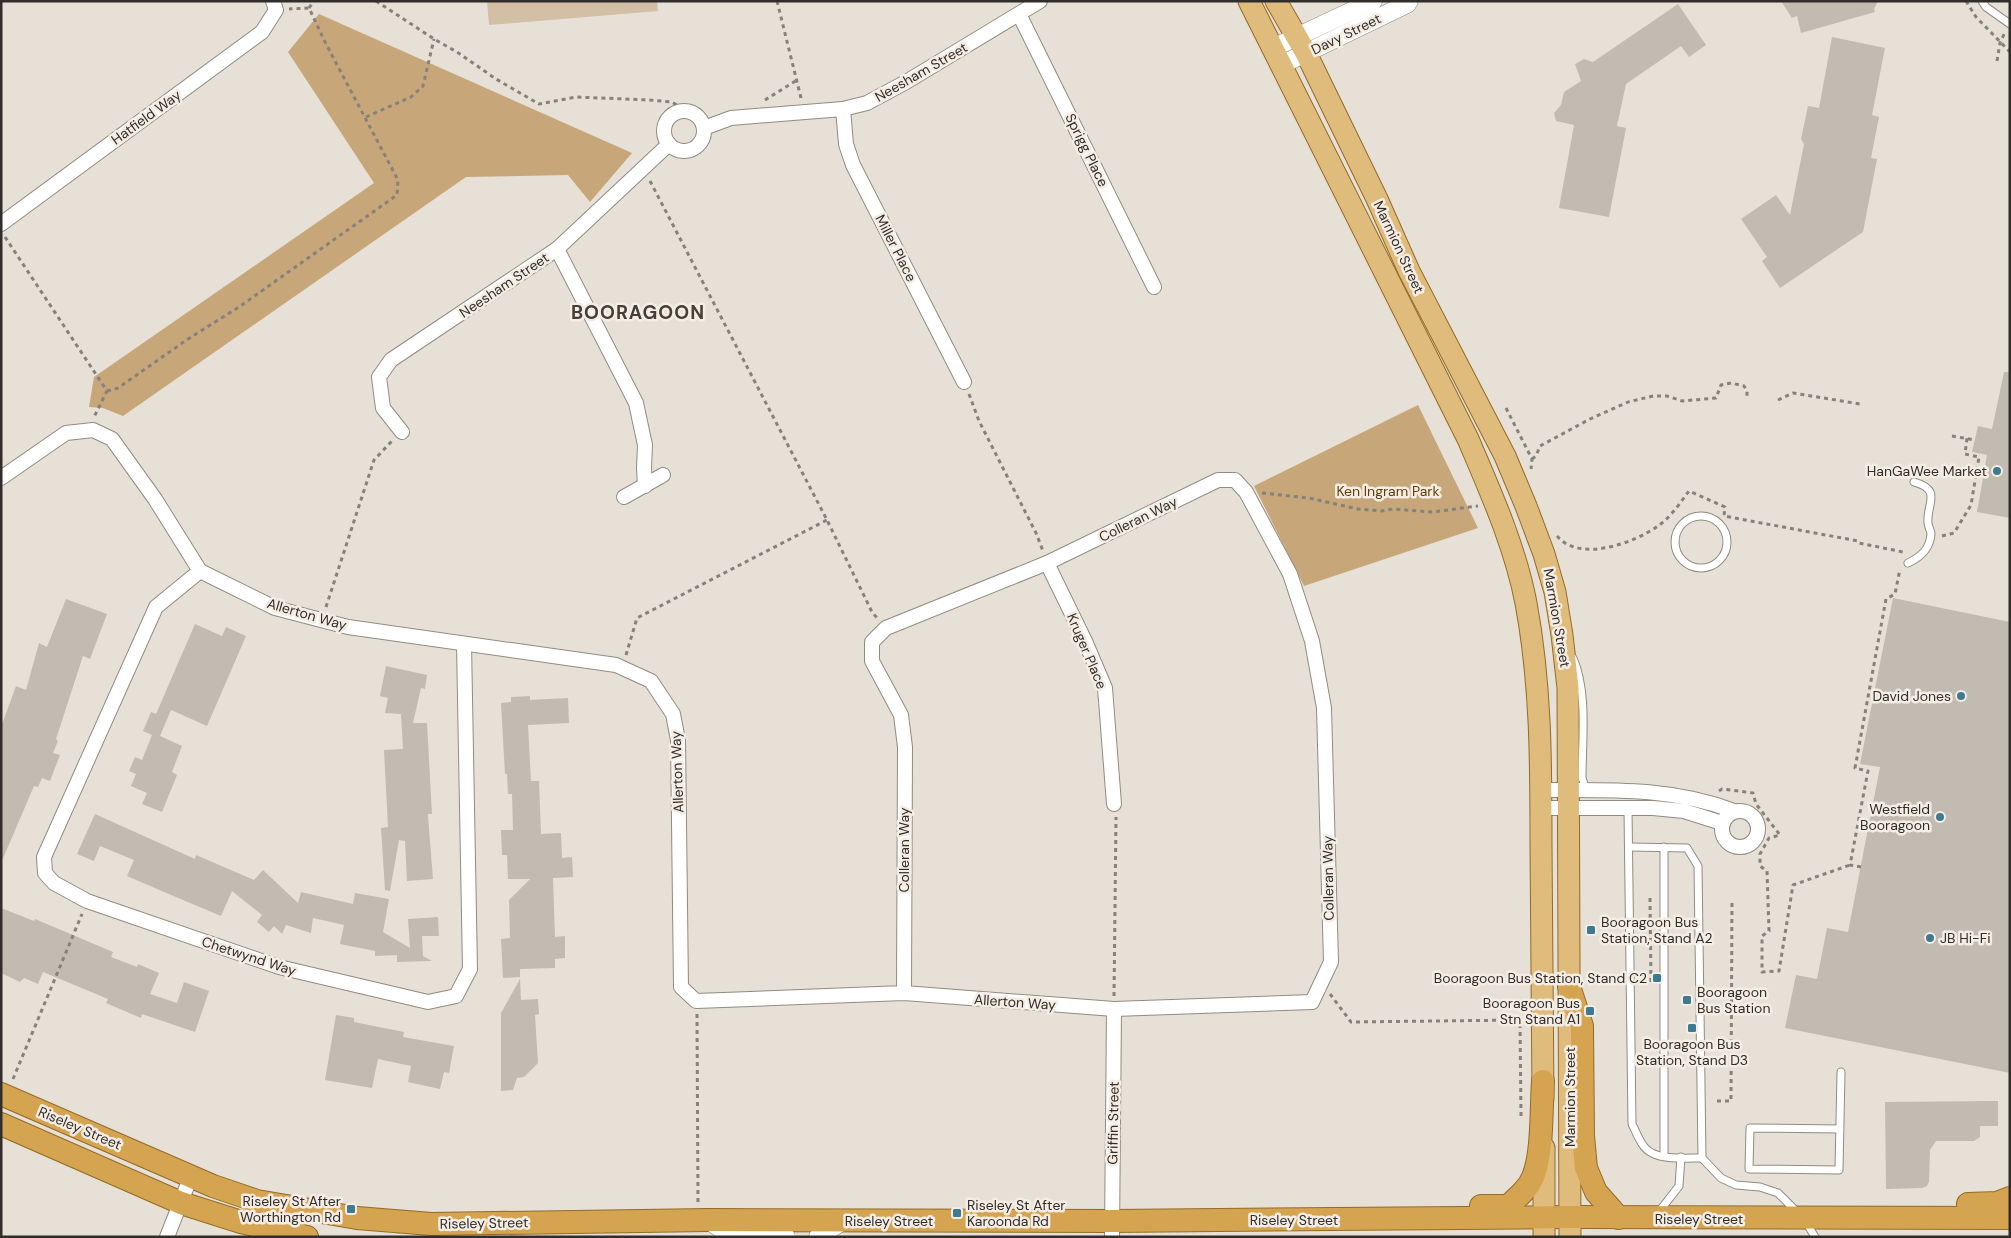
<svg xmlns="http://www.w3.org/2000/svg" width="2011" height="1238" font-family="'DM Sans',sans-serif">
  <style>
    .green { fill: #d3bfa5 }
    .forest { fill: #c7a77a }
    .building { fill: #c2bbb2 }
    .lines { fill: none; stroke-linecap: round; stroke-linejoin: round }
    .service-casing { stroke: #928b82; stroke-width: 9 }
    .minor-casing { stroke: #928b82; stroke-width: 16 }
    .tertiary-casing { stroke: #928b82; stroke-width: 19 }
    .primary-casing { stroke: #946b27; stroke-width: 23 }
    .trunk-casing { stroke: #946b27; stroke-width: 24 }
    .path { stroke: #86817b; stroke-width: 3; stroke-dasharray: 4 4; stroke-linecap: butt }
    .service { stroke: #fff; stroke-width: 7 }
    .minor { stroke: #fff; stroke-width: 14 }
    .tertiary { stroke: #fff; stroke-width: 18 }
    .primary { stroke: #dfbb7c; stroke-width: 21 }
    .trunk { stroke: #d4a450; stroke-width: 22 }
    .poi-dot { fill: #3e7a91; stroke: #f5ede3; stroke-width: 2 }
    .labels { text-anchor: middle; stroke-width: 5; stroke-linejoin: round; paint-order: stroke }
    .street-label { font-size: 14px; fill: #302d2a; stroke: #f5ede3 }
    .poi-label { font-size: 14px; fill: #302d2a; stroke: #f5ede3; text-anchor: end }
    .park-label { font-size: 14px; fill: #5f3f05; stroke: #f5ede3 }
    .district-label { font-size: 19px; font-weight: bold; letter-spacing: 1px; fill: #453f37; stroke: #f5ede3 }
  </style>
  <rect width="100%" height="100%" fill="#e7e0d6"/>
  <polygon class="green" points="487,1 657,1 658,11 489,25"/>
  <g class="forest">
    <polygon points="319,14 632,153 590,202 568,175 466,177 123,416 103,408 89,407 94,377 374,183 288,52"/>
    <polygon points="1418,405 1478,528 1304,586 1254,486"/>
  </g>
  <g class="building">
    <polygon points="1781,1 1878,1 1874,9 1875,12 1801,33 1797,16 1792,18"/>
    <polygon points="1678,4 1706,45 1689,57 1681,46 1626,84 1617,126 1626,128 1609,217 1559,208 1574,125 1556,121 1554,113 1561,105 1564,92 1581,81 1575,64 1584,59 1593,62"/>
    <polygon points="1832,37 1885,48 1872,115 1879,117 1871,158 1877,159 1863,232 1780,288 1762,261 1767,257 1741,219 1776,195 1790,215 1804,144 1801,139 1808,106 1819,108"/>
    <polygon points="2004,372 2010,372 2010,518 1977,512 1987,455 1972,452 1978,426 1992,429"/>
    <polygon points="1893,598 2010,622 2010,1073 1785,1028 1796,975 1817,979 1827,928 1848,932 1880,767 1860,764"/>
    <polygon points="66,599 107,614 90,659 83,656 56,739 58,741 53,753 60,755 50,781 42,778 38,787 34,786 1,863 1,727 16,686 26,690 39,643 47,647"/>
    <polygon points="195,624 222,636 226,627 246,636 207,726 171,710 160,736 182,746 172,772 177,775 162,812 142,804 147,793 131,786 136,774 129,771 135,757 142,760 152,735 143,731 151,712 156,714"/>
    <polygon points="386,666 427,675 425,689 421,688 413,723 427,723 432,814 428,814 428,816 433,879 407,881 405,841 399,840 390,891 385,890 381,828 388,827 384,750 403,749 401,714 385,713 388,698 380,696"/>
    <polygon points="530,696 530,700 568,698 569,723 528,725 531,781 539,781 541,834 561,833 562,858 572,857 573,877 553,878 555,937 565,936 565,958 555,959 555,968 520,969 520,977 503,978 501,939 510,938 509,900 530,879 508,879 507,855 502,855 501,830 513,830 512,794 508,794 507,774 505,774 501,703 511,702 511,697"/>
    <polygon points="95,814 195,859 196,855 254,880 263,870 298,903 301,892 353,904 355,893 389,899 383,932 410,948 408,919 438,917 439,936 422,936 423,956 432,961 397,962 397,955 375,956 375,951 340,944 344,925 313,918 311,933 286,925 282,934 274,926 269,932 257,922 262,915 232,891 221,916 157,889 127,876 134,860 100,846 94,861 77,854"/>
    <polygon points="1,908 34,921 35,919 113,952 111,957 137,967 138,964 159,973 150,994 177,1003 184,982 209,991 195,1032 142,1014 141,1018 106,1003 108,999 43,972 38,984 24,978 20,982 1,973"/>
    <polygon points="520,979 521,1000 538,999 539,1014 535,1015 538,1063 524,1077 517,1078 513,1090 501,1091 501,1013"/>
    <polygon points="336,1015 354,1018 354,1022 404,1032 403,1037 454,1046 449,1073 444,1072 440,1089 408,1082 411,1066 378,1059 372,1088 325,1080"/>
    <polygon points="1998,1101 1998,1126 1980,1126 1980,1137 1974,1141 1936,1141 1930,1150 1929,1182 1927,1186 1922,1188 1886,1189 1885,1102"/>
  </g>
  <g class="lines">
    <g class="service-casing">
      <g id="service">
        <polyline points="1982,1 1986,7 2010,24"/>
        <circle cx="1701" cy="542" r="26"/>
        <path d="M 1908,563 C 1921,557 1930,549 1931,534 C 1931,530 1928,527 1928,523 C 1926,504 1943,490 1914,482"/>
        <path d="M 1573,658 C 1588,692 1582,741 1582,778 L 1586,790"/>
        <path d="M 1628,809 L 1632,1124 C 1637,1133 1641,1148 1652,1153 C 1665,1160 1687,1158 1702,1158"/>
        <polyline points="1629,847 1687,848 1698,866 1702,1158 1721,1178 1736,1185 1760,1187 1778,1193 1797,1212"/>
        <polyline points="1840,1129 1750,1128 1749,1169 1839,1170 1841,1072"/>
        <polyline points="1664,1156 1664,847"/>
        <polyline points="1658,1213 1679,1186 1681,1157"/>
        <polyline points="1806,1222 1815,1237"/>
      </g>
    </g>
    <g class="minor-casing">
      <g id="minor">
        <polyline points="1019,14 1154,287"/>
        <polyline points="843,109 846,144 853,165 964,382"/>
        <circle cx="684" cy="131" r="20"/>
        <polyline points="704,128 731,118 843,109 867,103 906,82 1040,1"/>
        <polyline points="1,224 262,32 276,10 273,1"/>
        <polyline points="557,249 636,403 645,445 644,468 645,486"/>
        <polyline points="402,432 383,408 379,377 391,360 557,249 669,144"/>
        <polyline points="1,478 66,433 93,430 112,439 155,499 200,571 275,608 348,627 616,665 651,681 673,714 678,740 681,987 696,1001 904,993 1114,1009 1312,1002 1331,962 1324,708 1312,641 1290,574 1246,492 1235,480 1218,480 1047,563 886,628 872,642 872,661 901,715 905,747 904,993"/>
        <polyline points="624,497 663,475"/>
        <polyline points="1047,563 1085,641 1105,688 1114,804"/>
        <polyline points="200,571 156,607 44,857 45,873 54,883 87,901 279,967 428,1002 456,996 470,969 464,644"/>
        <path d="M 1542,790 C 1609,790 1671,787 1734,811"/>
        <polyline points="1543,808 1653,808 1684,811 1722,823"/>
        <circle cx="1740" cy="829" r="18"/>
        <polyline points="167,1237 191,1176"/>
        <polyline points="1112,1237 1114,1009"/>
      </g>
    </g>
    <g class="tertiary-casing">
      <g id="tertiary">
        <polyline points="1273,48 1373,1"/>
        <polyline points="1281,65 1407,4 1409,1"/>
        <polyline points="708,1220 726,1232 783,1234 786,1237"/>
        <polyline points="818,1237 841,1222"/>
      </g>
    </g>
    <g class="primary-casing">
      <g id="primary">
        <path d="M 1249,1 L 1468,439 C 1491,493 1515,546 1526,603 C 1541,684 1541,762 1541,844 C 1542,929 1542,1013 1543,1098"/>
        <polyline points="1276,1 1306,53 1377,199 1409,271 1505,456 1526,506 1544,554 1555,592 1562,635 1568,688 1570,1237"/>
        <polyline points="1544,1237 1544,1148"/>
      </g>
    </g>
    <g class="trunk-casing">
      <g id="trunk">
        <polyline points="1569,986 1582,1026 1583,1136 1586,1168 1596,1192 1619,1218"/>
        <polyline points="1,1094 213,1186 257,1201 357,1218 431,1224 708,1220 1112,1221 1570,1217 2010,1218"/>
        <polyline points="1,1124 181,1203 241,1222 307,1237"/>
        <polyline points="1968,1204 1997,1203 2010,1198"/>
        <path d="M 1481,1206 L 1508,1206 C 1518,1197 1528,1189 1533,1177 C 1543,1153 1541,1108 1543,1081"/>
      </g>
    </g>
    <g class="path">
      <polyline points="376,1 434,39 457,52 496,79 539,104 576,97 649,100 672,102 686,111"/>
      <polyline points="777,1 801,98"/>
      <polyline points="1966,1 1976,17 2010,52"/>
      <polyline points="309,8 314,1"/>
      <polyline points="1997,61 2000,43 2005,32"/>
      <polyline points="765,100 797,80"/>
      <polyline points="366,117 411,97 423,86 434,39"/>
      <polyline points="650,181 827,520 872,612 878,619"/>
      <polyline points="5,237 107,391 94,417"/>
      <polyline points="107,391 118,388 188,339 239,307 397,195 398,180 326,44 309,8 289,9"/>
      <polyline points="969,394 979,421 1036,533 1043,551"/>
      <polyline points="1778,400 1793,393 1860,404"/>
      <polyline points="1506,408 1532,459 1531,469"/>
      <polyline points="1952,436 1975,440"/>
      <polyline points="1532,459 1536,456 1540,446 1590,419 1628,402 1653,396 1667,396 1682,401 1716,398 1721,385 1731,383 1744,386 1747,391 1747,398"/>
      <polyline points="1262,493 1309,498 1358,509 1381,511 1393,509 1432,512 1478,506"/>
      <path d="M 1557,536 C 1580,563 1634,543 1658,526 C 1671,517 1680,503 1689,491 L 1725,507 L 1724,516 L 1858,541 L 1859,543 L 1903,552"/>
      <polyline points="1942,536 1954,533 1971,505 1979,457 1965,454 1967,438"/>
      <polyline points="326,607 374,460 392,441"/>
      <polyline points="626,655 637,618 827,520"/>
      <polyline points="1719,791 1722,789 1753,793 1756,804 1780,835 1769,838 1760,854 1760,866 1767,871 1769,931 1762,936 1762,972 1779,971 1793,885 1850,865"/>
      <polyline points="1861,867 1850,865 1868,771 1855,768 1886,599 1895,594 1900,569"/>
      <polyline points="1650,898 1651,985"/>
      <polyline points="1330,994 1351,1022 1520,1020 1521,1117"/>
      <polyline points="1114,996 1116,817"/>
      <polyline points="697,1014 698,1203"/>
      <polyline points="13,1079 82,914"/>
      <polyline points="1717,1101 1731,1101 1732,901"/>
    </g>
    <use href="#service" class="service"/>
    <use href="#minor" class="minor"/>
    <use href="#tertiary" class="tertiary"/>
    <use href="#primary" class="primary"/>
    <use href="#trunk" class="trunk"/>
  </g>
  <g class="poi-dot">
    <circle cx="1997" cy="471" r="5"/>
    <circle cx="1961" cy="696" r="5"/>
    <circle cx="1940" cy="817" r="5"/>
    <rect x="1586" y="925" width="10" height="10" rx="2.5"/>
    <circle cx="1930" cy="938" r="5"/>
    <rect x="1652" y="973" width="10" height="10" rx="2.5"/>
    <rect x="1682" y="995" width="10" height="10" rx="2.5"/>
    <rect x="1585" y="1006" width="10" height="10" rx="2.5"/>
    <rect x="1687" y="1023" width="10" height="10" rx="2.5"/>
    <rect x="346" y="1204" width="10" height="10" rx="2.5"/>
    <rect x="952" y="1208" width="10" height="10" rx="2.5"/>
  </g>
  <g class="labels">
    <g class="street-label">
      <text transform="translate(1346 34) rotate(-26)" y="5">Davy Street</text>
      <text transform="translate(921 72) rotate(-30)" y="5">Neesham Street</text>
      <text transform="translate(146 117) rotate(-36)" y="5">Hatfield Way</text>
      <text transform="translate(1087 150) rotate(64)" y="5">Sprigg Place</text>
      <text transform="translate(1399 247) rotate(65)" y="5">Marmion Street</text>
      <text transform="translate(896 248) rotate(63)" y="5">Miller Place</text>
      <text transform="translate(504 285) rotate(-34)" y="5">Neesham Street</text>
      <text transform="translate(1138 519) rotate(-26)" y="5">Colleran Way</text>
      <text transform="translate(307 614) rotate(16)" y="5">Allerton Way</text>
      <text transform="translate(1557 618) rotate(80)" y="5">Marmion Street</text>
      <text transform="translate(1087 651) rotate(67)" y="5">Kruger Place</text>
      <text transform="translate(677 772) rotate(-92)" y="5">Allerton Way</text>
      <text transform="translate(904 850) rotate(-90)" y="5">Colleran Way</text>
      <text transform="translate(1328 878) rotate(-91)" y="5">Colleran Way</text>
      <text transform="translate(249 956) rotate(18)" y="5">Chetwynd Way</text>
      <text transform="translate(1015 1002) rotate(4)" y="5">Allerton Way</text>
      <text transform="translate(1570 1097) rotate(-90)" y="5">Marmion Street</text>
      <text transform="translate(1113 1123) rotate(-89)" y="5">Griffin Street</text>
      <text transform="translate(80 1128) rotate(23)" y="5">Riseley Street</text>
      <text x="1699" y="1224">Riseley Street</text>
      <text x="1294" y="1225">Riseley Street</text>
      <text x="889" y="1226">Riseley Street</text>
      <text transform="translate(484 1223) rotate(-1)" y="5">Riseley Street</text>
    </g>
    <g class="poi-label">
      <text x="1987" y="476">HanGaWee Market</text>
      <text x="1951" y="701">David Jones</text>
      <text x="1930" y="814">Westfield<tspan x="1930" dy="16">Booragoon</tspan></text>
      <text x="1601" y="927" text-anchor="start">Booragoon Bus<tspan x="1601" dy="16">Station, Stand A2</tspan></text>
      <text x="1940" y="943" text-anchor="start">JB Hi-Fi</text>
      <text x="1647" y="983">Booragoon Bus Station, Stand C2</text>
      <text x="1697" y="997" text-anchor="start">Booragoon<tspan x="1697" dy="16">Bus Station</tspan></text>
      <text x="1580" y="1008">Booragoon Bus<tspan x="1580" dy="16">Stn Stand A1</tspan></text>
      <text x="1692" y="1049" text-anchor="middle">Booragoon Bus<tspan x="1692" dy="16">Station, Stand D3</tspan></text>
      <text x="341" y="1206">Riseley St After<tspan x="341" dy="16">Worthington Rd</tspan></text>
      <text x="967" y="1210" text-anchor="start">Riseley St After<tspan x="967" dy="16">Karoonda Rd</tspan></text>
    </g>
    <g class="park-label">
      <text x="1388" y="496">Ken Ingram Park</text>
    </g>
    <g class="district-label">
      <text x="638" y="319">BOORAGOON</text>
    </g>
  </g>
  <rect width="2011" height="1238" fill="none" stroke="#302d2a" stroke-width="5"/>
</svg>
